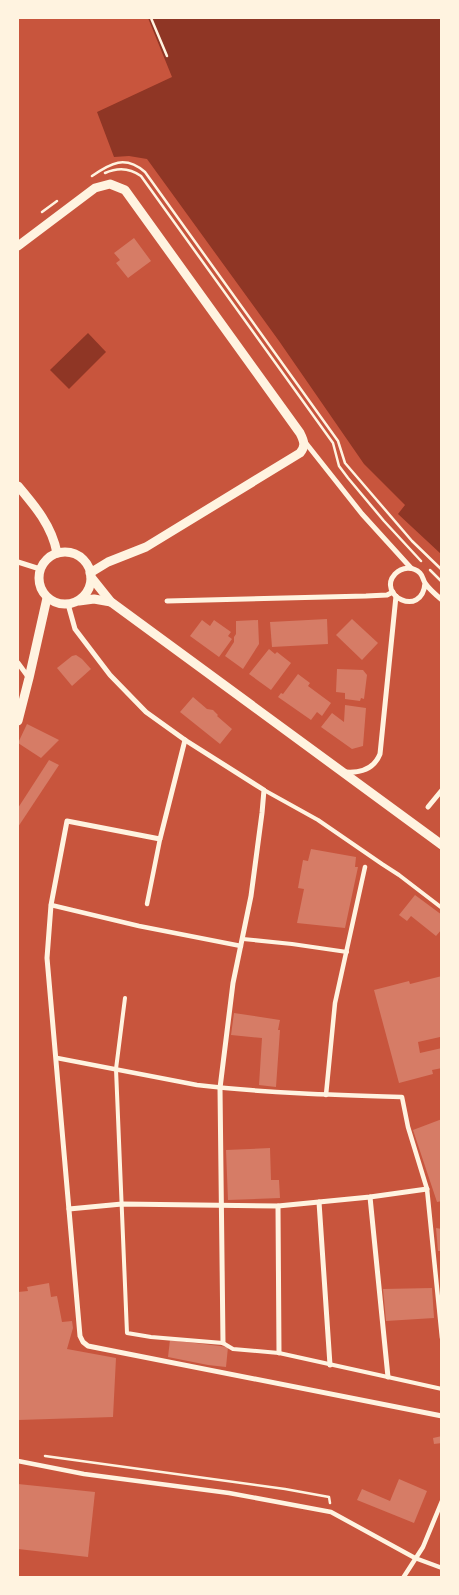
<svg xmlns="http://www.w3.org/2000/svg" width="459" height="1595" font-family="'Nunito Sans',sans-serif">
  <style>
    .water { fill: #8f3625 }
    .building { fill: #d67c66 }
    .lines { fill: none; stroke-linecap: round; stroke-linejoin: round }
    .path { stroke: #fff3e0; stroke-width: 2.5 }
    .service { stroke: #fff3e0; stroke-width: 4 }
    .pedestrian { stroke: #fff3e0; stroke-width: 4.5 }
    .minor { stroke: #fff3e0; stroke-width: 5 }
    .tertiary { stroke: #fff3e0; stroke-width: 9 }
  </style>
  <rect width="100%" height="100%" fill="#c8553d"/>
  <g class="water">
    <polygon points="148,18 441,18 441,554 398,514 405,505 364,464 279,341 147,159 129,156 114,157 97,112 172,77"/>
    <polygon points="88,333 106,352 69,389 50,370"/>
  </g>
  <g class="building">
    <polygon points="134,238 151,261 128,278 116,263 120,260 114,253"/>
    <polygon points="327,619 328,644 272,647 270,622"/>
    <polygon points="352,619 378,643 362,660 336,635"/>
    <polygon points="202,620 210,626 214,620 231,632 228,636 232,639 219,657 190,636"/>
    <polygon points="258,620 259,644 243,669 225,656 234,642 234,637 236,634 236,621"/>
    <polygon points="269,649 275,654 277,652 291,663 271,690 249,674"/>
    <polygon points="76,655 82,659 91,669 72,686 57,668 72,656"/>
    <polygon points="337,669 363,670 367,675 364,699 361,698 360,701 345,699 345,693 336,692"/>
    <polygon points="298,674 310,683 308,686 331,703 322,716 317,712 311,720 278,697 281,693 283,694"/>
    <polygon points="193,697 207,709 213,710 218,715 217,716 232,729 220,744 180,712"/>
    <polygon points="345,705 366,708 363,746 352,749 321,727 332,713 344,722"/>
    <polygon points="27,724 59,740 41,758 18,743"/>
    <polygon points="49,760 59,765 18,827 18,808"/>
    <polygon points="311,849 356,857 355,867 358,867 345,928 297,923 304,889 298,888 303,860 308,861"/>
    <polygon points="415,895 442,915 442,929 436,936 411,916 407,921 399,915"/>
    <polygon points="442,976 442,1040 440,1037 418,1042 420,1053 442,1048 442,1068 432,1070 433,1074 399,1083 374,990 409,981 410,984"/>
    <polygon points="234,1013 280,1020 278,1030 280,1030 276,1087 259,1085 262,1038 231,1035"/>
    <polygon points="442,1119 442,1201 437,1202 413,1130"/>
    <polygon points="270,1148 271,1180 279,1180 280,1198 228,1200 226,1150"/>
    <polygon points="436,1228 442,1229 442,1251 438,1251"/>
    <polygon points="49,1283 51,1297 57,1296 62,1322 72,1321 73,1328 67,1349 116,1358 113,1417 18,1420 18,1292 28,1291 27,1287"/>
    <polygon points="432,1288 434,1318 386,1321 383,1289"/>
    <polygon points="170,1340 228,1347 226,1367 208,1365 168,1357"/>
    <polygon points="442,1436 442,1443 434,1444 433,1438"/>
    <polygon points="399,1479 427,1491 414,1523 357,1500 362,1489 390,1501"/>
    <polygon points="18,1484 95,1492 88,1557 18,1549"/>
  </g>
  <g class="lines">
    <g class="path">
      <polyline points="151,18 167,56"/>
      <path d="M 105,173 C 118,167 130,168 141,176 L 333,443 L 339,466 L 348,478 L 384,521 L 421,561"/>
      <path d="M 92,176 C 111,163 125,155 145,172 L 338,441 L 345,463 L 412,541 L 442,570"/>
      <polyline points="42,212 57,201"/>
      <polyline points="430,570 442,582"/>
      <polyline points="45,1456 285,1489 329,1497 330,1503"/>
    </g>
    <g class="service">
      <polyline points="264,790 318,820 382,864 399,875 442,908"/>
      <polyline points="243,939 292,944 347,952"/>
      <polyline points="125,998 116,1069 127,1333 151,1337 223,1343 233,1349 279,1353 442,1389"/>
    </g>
    <g class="pedestrian">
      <polyline points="147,904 160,839"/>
      <polyline points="51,905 139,926 241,946"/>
      <path d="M 57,1058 L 197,1085 C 265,1093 334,1095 402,1097 L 408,1127 L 427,1189 L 442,1338"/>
      <polyline points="326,1095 335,1003 365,867"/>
      <polyline points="18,1461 84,1474 229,1493 331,1512 415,1558 442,1568"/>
      <polyline points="403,1578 423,1547 442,1501"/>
    </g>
    <g class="minor">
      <polyline points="305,442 362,514 411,568"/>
      <polyline points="18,562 40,569"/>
      <path d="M 425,583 C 422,619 376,595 395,574 C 402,567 413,566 420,573 C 423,576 423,580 425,583 C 429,589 436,595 442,600"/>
      <polyline points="167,601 366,596 387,595 393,592"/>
      <polyline points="68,604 75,629 110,675 146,712 185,740 264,790 262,813 251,896 233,983 220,1088 223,1343"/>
      <polyline points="18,663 29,678"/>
      <polyline points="185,740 160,839 67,821 51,905 47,958 80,1336 83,1342 88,1346 442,1416"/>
      <path d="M 346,772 C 361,773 374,769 380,754 L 396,596"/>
      <polyline points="428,807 442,790"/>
      <polyline points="370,1197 388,1377"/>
      <polyline points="319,1202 330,1365"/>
      <polyline points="278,1206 279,1353"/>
      <polyline points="69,1209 122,1204 278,1206 370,1197 427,1189"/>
    </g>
    <g class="tertiary">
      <path d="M 18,246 L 95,188 L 110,184 L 125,190 L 300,433 C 304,441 306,446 300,453 L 146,547 L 108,562 L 90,573"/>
      <path d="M 18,486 C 35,506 52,526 57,553"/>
      <circle cx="65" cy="578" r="26"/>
      <polyline points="91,577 111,602 442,845"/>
      <polyline points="79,601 94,599 111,602"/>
      <polyline points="18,721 29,678 47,598"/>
    </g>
  </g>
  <rect width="459" height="1595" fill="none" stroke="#fff3e0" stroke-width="38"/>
</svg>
